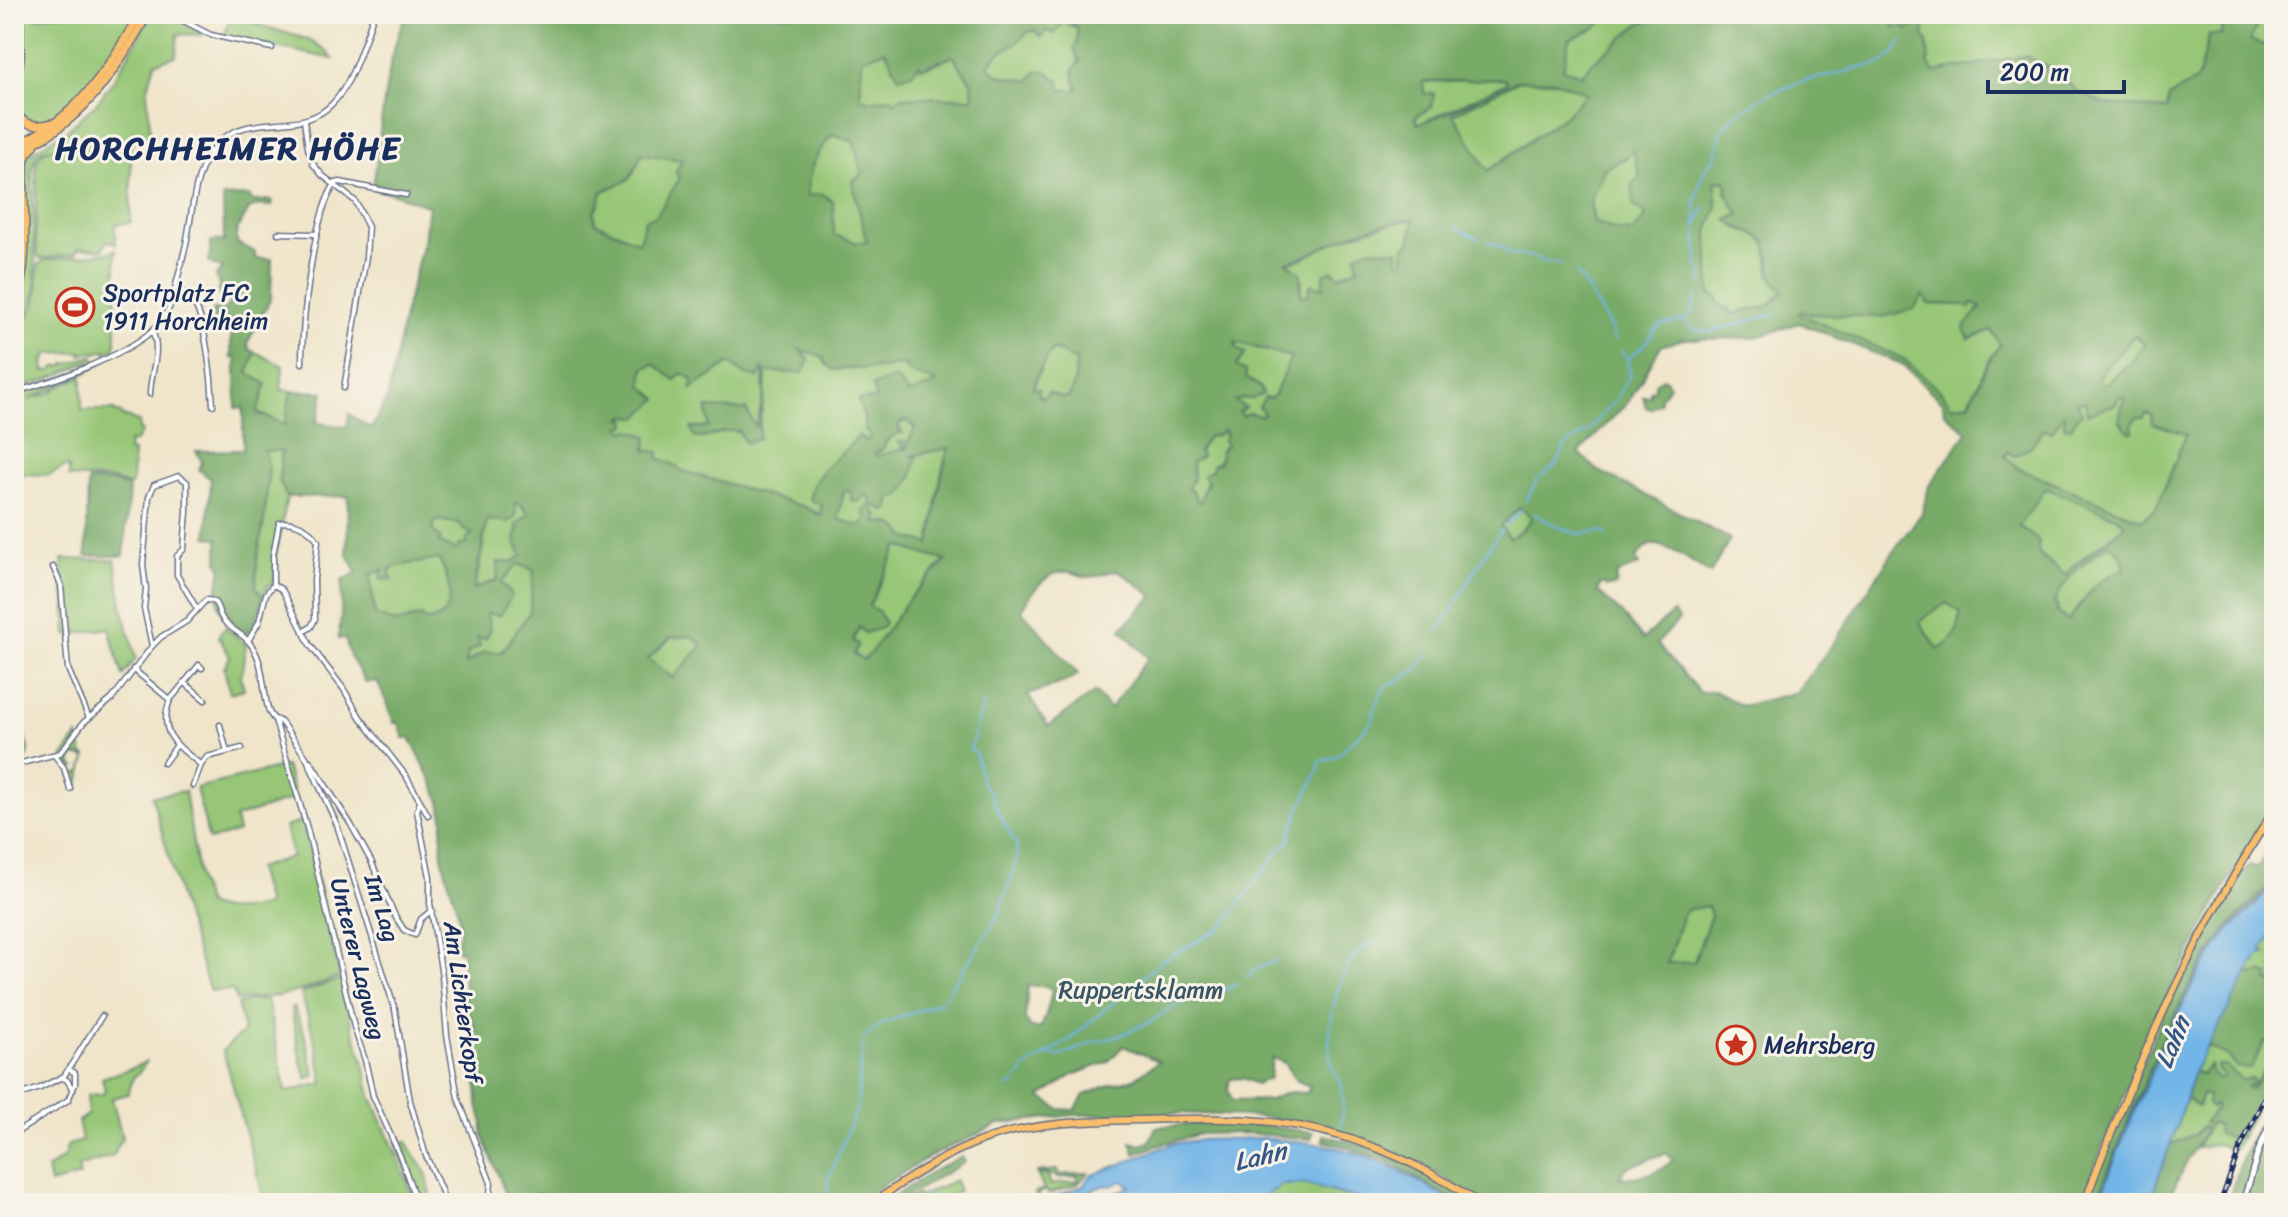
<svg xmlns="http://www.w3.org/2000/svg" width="2288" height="1217" font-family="Sriracha,sans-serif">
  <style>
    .green { fill: #96c676; stroke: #587a6a; stroke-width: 2 }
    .forest { fill: #78ab67; stroke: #4a6d62; stroke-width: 2; fill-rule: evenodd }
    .water { fill: #72b5e7; stroke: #4672a2; stroke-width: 2 }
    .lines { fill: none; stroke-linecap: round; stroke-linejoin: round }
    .stream { stroke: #72b5e7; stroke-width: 2 }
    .minor-casing { stroke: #666f84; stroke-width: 7 }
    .tertiary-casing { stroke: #666f84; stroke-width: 8 }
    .primary-casing { stroke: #666f84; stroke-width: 9 }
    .trunk-casing { stroke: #666f84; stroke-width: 10 }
    .minor { stroke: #fff; stroke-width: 4 }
    .tertiary { stroke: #fff; stroke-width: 5 }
    .primary { stroke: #f9bf6d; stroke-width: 6 }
    .trunk { stroke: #f9bf6d; stroke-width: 7 }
    .rail-casing { stroke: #1b2f5e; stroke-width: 5 }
    .rail { stroke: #f7f3e8; stroke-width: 2; stroke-dasharray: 6; stroke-linecap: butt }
    .labels { text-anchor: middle; stroke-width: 6; stroke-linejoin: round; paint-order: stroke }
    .poi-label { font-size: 24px; fill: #1b2f5e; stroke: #f7f3e8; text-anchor: start }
    .street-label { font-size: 24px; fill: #1b2f5e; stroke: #f7f3e8 }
    .park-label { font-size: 24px; fill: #3a5564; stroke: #f7f3e8 }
    .water-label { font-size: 26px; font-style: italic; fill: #355787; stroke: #f7f3e8 }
    .district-label { font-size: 32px; font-weight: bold; letter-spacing: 2px; fill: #1b2f5e; stroke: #f7f3e8 }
  </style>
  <rect width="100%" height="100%" fill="#f7f3e8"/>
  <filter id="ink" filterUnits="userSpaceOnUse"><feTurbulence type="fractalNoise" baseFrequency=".0125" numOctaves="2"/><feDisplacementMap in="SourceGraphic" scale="16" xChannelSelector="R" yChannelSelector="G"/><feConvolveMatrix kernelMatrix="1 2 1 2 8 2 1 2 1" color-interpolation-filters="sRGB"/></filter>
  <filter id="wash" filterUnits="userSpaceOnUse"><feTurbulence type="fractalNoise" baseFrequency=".006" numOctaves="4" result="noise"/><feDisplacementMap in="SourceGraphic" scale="32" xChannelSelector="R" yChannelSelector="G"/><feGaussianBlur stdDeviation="1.8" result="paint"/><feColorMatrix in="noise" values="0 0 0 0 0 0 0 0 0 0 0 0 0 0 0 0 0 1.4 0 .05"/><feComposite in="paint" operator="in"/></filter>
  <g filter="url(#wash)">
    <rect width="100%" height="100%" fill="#f0e5ca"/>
    <g class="green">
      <path d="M 22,14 L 36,14 L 37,18 L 55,14 L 134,15 C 113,51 77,120 32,123 L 19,114 L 16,103 Z"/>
      <path d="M 152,14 L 158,14 L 167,20 L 170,16 L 204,33 L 203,35 L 178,34 L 176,56 L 155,63 L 147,92 L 151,139 L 131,142 L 131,222 L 115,225 L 116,244 L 111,241 L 106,242 L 103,249 C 93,250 86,247 77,249 L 77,253 L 73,254 L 41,259 L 38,258 L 36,239 L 36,162 L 42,152 L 55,148 C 37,147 32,159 32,176 L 36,289 L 34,300 L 28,313 L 14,326 L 14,306 L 20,295 L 27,157 L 35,150 L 67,130 L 96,104 L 113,81 Z"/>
      <polygon points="1612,14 1666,14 1641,23 1592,63 1582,75 1563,69 1569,39 1595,28"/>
      <polygon points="1887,14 2215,14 2220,23 2222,35 2209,35 2197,80 2169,97 2167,110 2103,104 2076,90 2057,71 2025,56 1934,72 1929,65 1927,40 1915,27 1908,30 1894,27 1893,18"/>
      <polygon points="2263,14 2274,14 2274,48 2249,40"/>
      <path d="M 231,15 C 244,19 256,24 269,28 C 293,36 317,37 333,59 L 224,36 Z"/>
      <path d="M 1064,21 L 1078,29 C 1077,50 1082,58 1074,78 L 1078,90 L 1061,90 L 1055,78 L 1033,75 L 1030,81 L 998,75 L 988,65 L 1002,49 L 1017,42 L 1026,32 L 1044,30 Z"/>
      <polygon points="885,50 927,67 953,56 972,84 973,99 901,97 893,103 888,98 870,101 860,98 861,59"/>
      <polygon points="1501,79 1506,80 1507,83 1419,124 1415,117 1432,107 1434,93 1424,95 1423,82"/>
      <polygon points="1519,80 1555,81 1588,93 1563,117 1487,171 1453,114"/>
      <polygon points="833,134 854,141 862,174 852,181 868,242 858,243 833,235 807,196 808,172 817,153"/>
      <polygon points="1633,149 1641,178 1641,210 1646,216 1633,232 1618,231 1594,222 1591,206 1591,197 1605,168 1626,158"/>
      <path d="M 642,153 L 682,160 L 677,185 L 639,243 L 595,223 L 594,211 L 599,204 L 601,193 C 610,186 624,185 630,177 C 635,171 638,161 642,153 Z"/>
      <polygon points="1727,180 1726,192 1740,214 1728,219 1735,227 1760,237 1767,244 1769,273 1784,291 1768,306 1731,315 1729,308 1718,304 1709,294 1708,231 1717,207 1715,181"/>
      <polygon points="1414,219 1410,243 1404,248 1404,261 1397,263 1398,250 1338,276 1324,289 1300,297 1302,281 1286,263 1305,258 1337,240 1376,227"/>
      <path d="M 116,249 L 116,342 L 114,349 L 106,353 L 105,350 L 96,353 L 89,352 L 81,355 L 81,352 L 47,354 L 47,360 L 44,360 L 45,371 L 51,371 L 55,367 L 65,366 L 65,364 C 78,363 84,357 93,356 L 95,359 L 47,380 L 14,390 L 14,330 C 43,306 36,297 38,264 L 47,260 L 110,252 Z"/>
      <path d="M 1923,294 L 1928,304 L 1966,305 L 1970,308 L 1971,303 L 1982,307 L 1969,339 L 1991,330 L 2000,345 C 1983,365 1981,382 1968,403 L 1952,406 L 1941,392 L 1904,359 L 1798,314 L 1800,311 L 1811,314 L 1882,317 Z"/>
      <polygon points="2135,335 2145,345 2136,354 2135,358 2109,382 2102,384 2099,382 2098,376"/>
      <polygon points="1234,342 1292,357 1265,414 1261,417 1249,413 1242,416 1239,412 1244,408 1234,401 1243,398 1252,399 1259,386 1246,378 1236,365 1238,350"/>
      <path d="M 798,349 L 822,356 L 834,370 C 857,367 883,371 904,364 L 907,371 L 938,383 L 909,394 L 877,399 L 864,417 L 865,431 L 872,435 L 866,442 L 859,437 C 843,456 810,474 810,499 L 814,502 L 820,502 L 822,514 L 680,470 L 646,450 L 627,430 L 623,431 L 621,427 L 624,416 L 657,399 L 642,386 L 643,367 L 655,364 L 675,380 L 682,373 L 694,379 L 692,388 L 730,363 L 744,374 L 758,378 L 763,366 L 764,395 L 756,429 L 707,409 L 709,427 L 703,438 L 730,430 L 759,438 C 758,416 767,395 766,372 Z"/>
      <polygon points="1054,349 1077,360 1075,379 1070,395 1063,398 1044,399 1033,388 1044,360"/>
      <polygon points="255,352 283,366 281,390 291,391 286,425 256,412 266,384 248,373"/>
      <polygon points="103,362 84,374 29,399 53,392 54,389 82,376 82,410 115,410 115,413 121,413 122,417 131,418 132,420 139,422 139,430 142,431 135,442 129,442 128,451 133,452 132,484 130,486 114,480 69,477 69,467 64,467 49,475 14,474 14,440 19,439 19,417 14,417 14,396 42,387"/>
      <polygon points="2119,396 2124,396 2132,424 2136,417 2146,413 2152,415 2152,423 2186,434 2157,507 2142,520 2029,473 2018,468 2004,456 2044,429 2076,402 2085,400 2087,413"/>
      <path d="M 907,420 L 915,429 L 911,440 L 902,448 L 908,446 L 909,448 L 876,457 L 875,452 L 881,451 C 885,443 893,432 903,433 L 898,427 L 900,423 Z"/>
      <path d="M 1223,430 C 1232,446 1219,458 1212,471 C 1207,480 1203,492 1201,502 L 1198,502 L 1193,492 L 1187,488 L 1193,480 L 1192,463 L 1208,437 L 1219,434 Z"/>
      <path d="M 949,447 C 938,477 936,513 930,544 L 904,537 L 898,529 L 889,523 L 875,522 L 873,510 L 875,505 L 890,499 L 912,477 L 916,458 L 906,457 Z"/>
      <polygon points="264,451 282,451 279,480 287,497 276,553 274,582 268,586 263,597 256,587 257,559 264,520 269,468"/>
      <polygon points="2046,488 2116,517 2124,522 2122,528 2076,563 2065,576 2038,552 2019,526"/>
      <polygon points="844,490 851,492 852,496 862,497 866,495 872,499 869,507 864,511 867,517 861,527 837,519"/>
      <path d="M 516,500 L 530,515 C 516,532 513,535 522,556 L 512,562 L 497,580 L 474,589 L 480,564 L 487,520 L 515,509 Z"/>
      <polygon points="1521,507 1533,517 1521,531 1510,538 1499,525"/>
      <polygon points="436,520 459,523 463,529 473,534 467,544 455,550 437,541 432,530"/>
      <path d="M 2110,543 L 2121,555 L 2126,569 C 2092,579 2089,595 2068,621 C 2063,617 2056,613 2055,607 C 2050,586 2095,554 2110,543 Z"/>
      <path d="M 898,546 L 946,560 C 934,573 921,585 910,598 C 894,618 881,641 864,661 L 854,654 L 853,640 Z"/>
      <polygon points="62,559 115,560 123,611 136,658 123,676 109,628 67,635"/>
      <path d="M 439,559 C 447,575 458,604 440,617 C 436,619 431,620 427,622 L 421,616 L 396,623 L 375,616 L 370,575 L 384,568 L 391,578 L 389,570 L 397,566 Z"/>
      <polygon points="518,564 534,570 530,612 502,652 484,652 465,664 468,652 500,583"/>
      <path d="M 1947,602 L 1960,612 C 1961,628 1953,644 1938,649 L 1919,621 Z"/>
      <polygon points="226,627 246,645 241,677 244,689 230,693 224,668 230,657 219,637 220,633"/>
      <polygon points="692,636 703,645 673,678 647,659 671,638"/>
      <polygon points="14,705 29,751 27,757 14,759"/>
      <polygon points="78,736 83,756 86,756 86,758 78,787 75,787 72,774 82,772 86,758 74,755 71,764 75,767 72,769 63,757"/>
      <polygon points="286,766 295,798 235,818 238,832 209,840 196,788"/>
      <path d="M 185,791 L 199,882 L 207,905 C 225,914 249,910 267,905 L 257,868 L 292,857 L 285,827 L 303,821 L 340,976 C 322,984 302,991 283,995 C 267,999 252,997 236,1000 L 233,990 L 210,991 L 184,912 L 152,796 Z"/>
      <path d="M 2274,884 L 2225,935 L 2197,976 L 2169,1032 L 2128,1126 L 2098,1203 C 2140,1094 2181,960 2274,884 Z"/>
      <polygon points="1708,906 1711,915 1694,962 1667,964 1683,914 1689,909"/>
      <polygon points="2274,933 2274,983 2268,981 2265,973 2246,975 2259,955 2265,954 2261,949"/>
      <polygon points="341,979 352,1027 363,1060 371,1096 397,1156 415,1203 265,1203 223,1050 244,1031 237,1004 251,1000 267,1000 286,1092 323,1083 316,1044 301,993"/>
      <polygon points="294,1007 304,1033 315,1076 307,1078 301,1062 291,1008"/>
      <polygon points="2265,1041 2274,1045 2274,1056 2252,1088 2248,1089 2242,1081 2224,1076 2219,1081 2211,1073 2209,1066 2203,1075 2193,1072 2207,1046 2228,1056 2237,1067"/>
      <polygon points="147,1061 140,1071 133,1078 128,1094 112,1098 122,1138 113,1156 78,1167 80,1176 50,1184 47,1169 63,1158 68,1145 82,1141 78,1121 88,1114 87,1095 103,1094 105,1090 102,1078 133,1068"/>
      <path d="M 2202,1094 L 2209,1096 L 2207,1104 L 2211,1107 L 2215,1103 L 2218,1107 L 2205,1123 C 2217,1121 2222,1129 2229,1138 L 2241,1136 L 2235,1149 L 2215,1144 L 2196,1148 L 2207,1129 L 2170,1145 L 2186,1098 L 2196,1106 Z"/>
      <polygon points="396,1142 407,1142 426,1173 432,1199 418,1201"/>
      <polygon points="1057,1170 1059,1175 1088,1173 1078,1184 1048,1194 1046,1190 1040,1192 1037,1197 1035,1193 1044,1189 1037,1174 1048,1175 1051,1185 1079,1181 1078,1176 1057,1178 1054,1175 1036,1172"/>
      <polygon points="955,1180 959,1191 946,1199 945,1203 901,1203 916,1194 919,1197"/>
      <polygon points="1304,1184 1373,1203 1254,1203 1282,1185"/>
    </g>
    <g class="forest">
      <path d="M 406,14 L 581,14 L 580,21 L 592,23 L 594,20 L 601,18 L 596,14 L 613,16 L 614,14 L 778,14 L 782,16 L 790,14 L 1227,14 L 1229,16 L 1612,14 L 1595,28 L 1569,39 L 1563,69 L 1582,75 L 1592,63 L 1641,23 L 1666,14 L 1887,14 L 1893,18 L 1894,27 L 1899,28 L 1903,25 L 1908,30 L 1911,26 L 1920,25 L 1925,27 L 1924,38 L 1927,40 L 1929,65 L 1934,72 L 2025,56 L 2057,71 L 2076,90 L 2103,104 L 2167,110 L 2169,97 L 2197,80 L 2209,35 L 2222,35 L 2220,23 L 2215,14 L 2263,14 L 2250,40 L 2274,48 L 2274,805 L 2220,895 L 2170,989 L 2102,1147 L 2082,1203 L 1484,1203 L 1423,1165 L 1353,1136 L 1325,1128 L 1265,1117 L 1176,1113 L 1072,1115 L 999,1124 L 929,1157 L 853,1203 L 545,1203 L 540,1193 L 517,1203 L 509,1203 L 482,1133 L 483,1123 L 478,1104 L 474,1024 L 465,1006 L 462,951 L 458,951 L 457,937 L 460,933 C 460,905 446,882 442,855 C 440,842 444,829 443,817 C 439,786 422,765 410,737 L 404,738 L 399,723 L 394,723 L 386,701 L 377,681 L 366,683 L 350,656 L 345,639 L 338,639 L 341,618 L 342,581 L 357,572 L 347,553 L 348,496 L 287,497 L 279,480 L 282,451 L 265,451 L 269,468 L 264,520 L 257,559 L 256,587 L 263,597 C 259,611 257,626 244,635 C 217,616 212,600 222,570 L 218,561 L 218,538 L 207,537 L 211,479 L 199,470 L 202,462 L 196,451 L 243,450 L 243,408 L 236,408 L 236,358 L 231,358 L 231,320 L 213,320 L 213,310 L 224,310 L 231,302 L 219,296 L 219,286 L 216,276 L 223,267 L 217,267 L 209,262 L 211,241 L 224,241 L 223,197 L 249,196 L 252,201 L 272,200 L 272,206 L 259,205 L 249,209 L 237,230 L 237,243 L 255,252 L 255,258 L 272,259 L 271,298 L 248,342 L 249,349 L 255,352 L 248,373 L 266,384 L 257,413 L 285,425 L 291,391 L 324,392 L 317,423 L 347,427 L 349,414 L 371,429 L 388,397 L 405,311 L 424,239 L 429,206 L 373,187 C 381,133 384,64 406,14 ZM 1064,21 L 1069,26 L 1073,24 L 1078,29 L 1077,43 L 1074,48 L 1080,62 L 1073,71 L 1078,90 L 1061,90 L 1059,79 L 1055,78 L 1045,70 L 1036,72 L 1029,81 L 998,75 L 988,66 C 1000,48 1005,52 1018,41 C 1025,35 1025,32 1034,30 L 1042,37 L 1045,30 L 1054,34 ZM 885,50 L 899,77 L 912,73 L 919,64 L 921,68 L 953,56 L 972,84 L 973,98 L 901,97 L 894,103 L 893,98 L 870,101 L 860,98 L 862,59 ZM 1501,79 L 1506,80 L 1507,83 L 1449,112 L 1418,124 L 1415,117 L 1432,107 L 1434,93 L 1424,94 L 1423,82 ZM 1519,80 L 1555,81 L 1587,93 L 1563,117 L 1488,171 L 1453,114 ZM 833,134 L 854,142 L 862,174 L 852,181 L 867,242 L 858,243 L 834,235 L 833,202 L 823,194 L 807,196 C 809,167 814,156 833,134 ZM 1633,150 L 1640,177 L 1632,184 L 1634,207 L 1641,210 L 1646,216 L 1633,232 L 1618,231 L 1594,222 L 1591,206 L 1591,197 L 1605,168 L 1626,157 ZM 642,154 L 682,160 L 677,169 L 676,174 L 680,178 L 656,216 L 645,219 L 639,242 L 595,223 L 594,211 L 599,204 L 602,192 C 610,186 624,185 630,177 C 635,171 638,161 642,154 ZM 1726,180 C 1727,195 1730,202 1740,214 L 1727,220 C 1737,229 1761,233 1766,244 C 1776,263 1760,272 1784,291 L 1768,306 L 1731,314 L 1729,309 L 1718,304 L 1718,297 L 1710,294 L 1708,231 L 1717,207 L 1715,181 ZM 1414,219 L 1410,243 L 1404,248 L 1404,261 L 1398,262 L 1398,250 L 1368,249 L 1356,254 L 1358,268 L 1339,276 L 1332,270 L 1324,274 L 1324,288 L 1311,284 L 1308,295 L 1300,296 L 1301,274 L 1287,262 C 1305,258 1317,250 1334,242 C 1358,230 1388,223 1414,219 ZM 1923,295 L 1928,304 L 1965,305 L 1970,309 L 1971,303 L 1981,307 L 1964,328 L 1969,339 L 1991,330 L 2000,345 C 1984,364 1981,383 1969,403 L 1952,406 L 1941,392 L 1904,359 L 1799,314 L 1800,311 L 1811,314 L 1882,317 L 1914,309 ZM 1799,323 L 1902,364 L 1943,403 L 1944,412 L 1967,432 L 1929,486 L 1922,513 L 1899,543 L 1837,638 L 1797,692 L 1742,706 L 1714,691 L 1700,693 L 1657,644 L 1679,620 L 1673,613 L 1643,639 L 1622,614 L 1598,592 L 1599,586 L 1603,584 L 1607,587 L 1616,586 L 1617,574 L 1639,565 L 1636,559 C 1640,554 1644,547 1650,545 C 1666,542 1697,565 1710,574 L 1730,539 L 1597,470 L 1579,453 L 1629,401 L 1661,346 L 1683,339 L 1754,338 ZM 2135,335 L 2145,345 L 2136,354 L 2135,358 L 2109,382 L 2102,384 L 2099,382 L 2098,376 ZM 1235,342 L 1291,357 L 1275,394 L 1271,398 L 1265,397 L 1259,407 L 1264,413 L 1261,416 L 1249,413 L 1242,416 L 1239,412 L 1245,407 L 1235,401 L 1243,398 L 1252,399 L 1263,394 L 1259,386 L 1246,378 L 1246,371 L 1236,366 L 1246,353 L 1238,350 ZM 1054,349 C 1062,353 1068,358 1076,360 L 1075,379 L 1070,395 L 1063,398 L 1048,392 L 1044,398 L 1039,396 L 1039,389 L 1033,388 C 1037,372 1043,361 1054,349 ZM 800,350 L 822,356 L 826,364 L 834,370 C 857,367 882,371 904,364 L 907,371 L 937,383 L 909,394 L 896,378 L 873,386 L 876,399 L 858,400 L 864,417 L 865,431 L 871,436 L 866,442 L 859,436 C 843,455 810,474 810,499 L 814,502 L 820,502 L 822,513 L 820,515 L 805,507 L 680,470 L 677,466 L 659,458 L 659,452 L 646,450 L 648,436 L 630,430 L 623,431 L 621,427 L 627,425 L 626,419 L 622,419 L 624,416 L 639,417 L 658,399 L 642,385 L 644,368 L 654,364 L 675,380 L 682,373 L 693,379 L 691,389 L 730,363 L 744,374 L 758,378 L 763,368 L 764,395 L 756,427 L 746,409 L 707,408 L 709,427 L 691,428 L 695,438 C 711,438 723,429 739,431 L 745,443 L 759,439 C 758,416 767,395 766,372 L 803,373 L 809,359 ZM 2119,396 L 2124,397 L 2119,420 L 2129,432 L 2133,432 L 2132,424 L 2136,418 L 2144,418 L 2146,413 L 2152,415 L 2152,423 L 2186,434 L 2157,507 L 2142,520 L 2029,473 L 2018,468 L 2004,456 L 2008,452 L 2014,456 L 2030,447 L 2044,429 L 2052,432 L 2064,414 L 2064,427 L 2071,428 L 2077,417 L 2082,414 L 2077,402 L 2085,401 L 2087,414 L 2116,404 ZM 907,420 L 915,428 L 908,443 L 906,441 L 899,442 L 903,448 L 908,446 L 908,448 L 876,456 L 875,452 L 884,448 L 885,442 L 897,433 L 903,433 L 898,427 L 900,423 ZM 1223,430 L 1226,434 L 1223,440 L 1226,445 L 1221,450 L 1220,462 L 1212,465 L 1212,470 L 1203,475 L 1208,482 L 1203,491 L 1201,502 L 1198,501 L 1193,492 L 1188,488 L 1193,480 L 1192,463 L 1202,456 L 1198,452 L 1208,437 L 1219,434 ZM 949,448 C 939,478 936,513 930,544 L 905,537 C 900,525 889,523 876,522 L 879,516 L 873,510 L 875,505 L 886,511 L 890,508 L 890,499 L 901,496 L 912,477 L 917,457 L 910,456 ZM 2046,488 L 2116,517 L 2124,523 L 2122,528 C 2114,531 2113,536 2107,541 C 2092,552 2078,561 2065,575 L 2038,553 L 2039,541 L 2019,526 ZM 844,490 L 851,492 L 851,500 L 854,502 L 860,501 L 866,495 L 871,499 L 869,507 L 863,511 L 867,517 L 861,526 L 838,519 ZM 516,501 L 524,506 L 529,514 L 516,525 L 518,529 L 515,540 L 522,556 L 512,562 L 498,562 L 497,580 L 474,589 L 487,520 L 509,522 L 516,516 ZM 1520,507 L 1532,518 L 1521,531 L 1510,538 L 1500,526 ZM 436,520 L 459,523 L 463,529 L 472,534 L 467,538 L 467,544 L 459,545 L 460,548 L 455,550 L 438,542 L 441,538 L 432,530 ZM 2110,544 L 2121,555 L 2125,569 C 2093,579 2088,596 2068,621 L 2056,611 L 2058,607 L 2054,603 C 2065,576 2087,560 2110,544 ZM 898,546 L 946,561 C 934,573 921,585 910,598 C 894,619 881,641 864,660 L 854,654 L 858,645 L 853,640 L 859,627 L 865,633 L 881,628 L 885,623 L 878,611 L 869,606 ZM 439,559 C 448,575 457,604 440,617 C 436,619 432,620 427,622 L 421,616 L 396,623 L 375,615 L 370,575 L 384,569 L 380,574 L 381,580 L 392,579 L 389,570 L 397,566 ZM 518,564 L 534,570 L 530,612 L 502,652 L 484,652 L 466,664 L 468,652 L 480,646 L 477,637 L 486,639 L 490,630 L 487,613 L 500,616 L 512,595 L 501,583 ZM 1114,571 L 1121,572 L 1153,596 L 1121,629 L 1148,658 L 1110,709 L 1095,692 L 1048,726 L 1028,695 L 1067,681 L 1078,674 L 1021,610 C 1032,592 1046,569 1070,572 C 1077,573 1082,577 1089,577 C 1097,576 1106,573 1114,571 ZM 1947,603 L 1960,612 C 1961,628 1953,644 1938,649 L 1919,621 ZM 692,636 L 703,645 L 673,678 L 648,659 L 670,638 ZM 1708,906 L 1711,915 L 1694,962 L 1667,963 L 1683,914 L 1689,909 ZM 1028,986 L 1047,986 L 1052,990 C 1050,1003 1046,1016 1041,1028 L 1031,1028 L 1025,1019 ZM 1123,1046 L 1159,1061 L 1134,1079 L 1112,1084 L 1084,1095 L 1075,1110 L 1059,1109 L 1041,1097 L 1073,1075 L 1108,1062 ZM 1272,1058 L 1283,1062 L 1297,1081 L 1310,1086 L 1307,1093 L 1289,1092 L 1269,1100 L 1232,1101 L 1228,1089 L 1230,1079 L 1243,1078 L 1256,1084 L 1270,1078 ZM 1666,1153 L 1673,1160 C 1658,1174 1639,1177 1620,1178 L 1625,1168 Z"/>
      <polygon points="1663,378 1667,381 1670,386 1660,397 1660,403 1650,409 1646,407 1643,396 1650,396 1650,391 1655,388 1655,383"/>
      <polygon points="88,481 114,482 129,487 124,556 86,556"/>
      <path d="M 2274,840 L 2274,882 C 2210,933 2175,1008 2144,1082 C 2128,1122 2111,1162 2096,1203 L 2087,1203 L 2100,1165 L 2163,1015 L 2188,963 L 2239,871 L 2246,870 L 2251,865 L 2257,868 Z"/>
      <polygon points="2265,973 2270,976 2268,981 2274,983 2274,1045 2265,1041 2251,1068 2237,1067 2228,1056 2207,1046 2246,975"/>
      <path d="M 2274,1056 L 2274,1073 L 2241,1136 C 2231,1137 2226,1138 2217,1133 L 2218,1125 L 2212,1122 L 2210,1126 L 2204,1123 L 2217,1107 L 2215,1104 L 2211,1108 L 2207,1104 L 2208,1096 L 2202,1094 L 2198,1107 L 2186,1098 L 2193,1072 L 2203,1075 L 2211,1065 L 2211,1073 L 2219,1080 L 2224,1076 L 2218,1071 L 2217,1065 L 2225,1065 L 2242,1080 L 2252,1079 L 2254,1084 L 2247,1086 L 2248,1089 L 2252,1088 Z"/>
      <polygon points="2274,1093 2274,1203 2227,1203 2245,1152"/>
      <polygon points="1193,1124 1249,1124 1313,1132 1311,1139 1247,1133 1200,1134 1162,1144 1135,1154 1131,1142 1141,1145 1149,1142 1156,1127"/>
      <polygon points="2201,1127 2207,1128 2191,1153 2166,1203 2149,1203 2170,1145 2195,1134"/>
      <path d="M 1324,1135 C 1378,1147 1428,1172 1474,1203 L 1460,1203 L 1389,1162 L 1348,1147 L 1323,1141 Z"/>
      <polygon points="962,1156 965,1162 894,1203 883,1203 937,1169"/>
    </g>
    <g class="water">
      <polygon points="2274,886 2274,933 2262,949 2266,953 2259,955 2253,964 2194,1071 2176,1128 2149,1203 2098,1203 2128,1126 2169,1032 2197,976 2225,935"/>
      <path d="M 1261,1138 C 1288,1141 1316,1142 1342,1149 C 1383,1159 1419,1181 1455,1203 L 1373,1203 L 1304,1184 L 1282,1185 L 1254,1203 L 1076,1203 L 1092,1196 L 1101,1202 L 1106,1200 L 1105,1196 L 1114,1194 L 1131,1186 L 1121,1181 L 1114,1185 L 1102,1186 L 1061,1203 L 1038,1203 L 1083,1186 L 1090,1176 L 1172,1144 L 1198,1140 Z"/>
    </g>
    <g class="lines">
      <g class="stream">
        <polyline points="1697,224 1705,207"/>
        <polyline points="1456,228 1480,239"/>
        <polyline points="1487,241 1499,245 1507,253 1534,257 1543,262 1562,264"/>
        <path d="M 1576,273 C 1587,283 1589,294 1597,306 C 1604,318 1611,325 1614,340"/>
        <polyline points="1700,284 1703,274 1698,265 1695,200 1704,172 1715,157 1721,133 1727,124 1737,114 1769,94 1800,82 1883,63 1894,54 1901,41"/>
        <polyline points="1686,319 1691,313 1697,294"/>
        <polyline points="1685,320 1692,329 1708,332 1775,314"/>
        <polyline points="1628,358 1646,344 1653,331 1661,325 1683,320"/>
        <polyline points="1542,476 1555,466 1565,446 1588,431 1615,400 1630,376 1627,359 1621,351"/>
        <polyline points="1526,501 1538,478"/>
        <path d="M 1534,514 C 1547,521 1562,530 1576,533 C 1588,535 1596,528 1607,534"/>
        <polyline points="1506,525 1522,510"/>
        <polyline points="1439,631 1489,547 1502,530"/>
        <polyline points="1247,977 1258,967 1275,961"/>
        <polyline points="945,997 998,916 1017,859 1017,846 1001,818 989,791 982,783 975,752 970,750 982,708 986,703"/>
        <polyline points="863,1040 864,1037 882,1024 943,1001"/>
        <polyline points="1048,1055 1060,1056 1092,1043 1119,1036 1152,1021 1172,1007 1187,1001 1213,999 1226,989 1238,984"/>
        <polyline points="1008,1086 1015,1083 1025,1068 1068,1041 1163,960 1221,928 1276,854 1289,841 1299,810 1317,774 1320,762 1338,755 1367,727 1373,720 1375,706 1385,687 1417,670 1427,654"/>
        <path d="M 1341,1128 C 1342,1114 1345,1097 1341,1083 C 1339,1078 1334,1073 1332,1067 C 1324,1036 1336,976 1358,952 C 1363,948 1368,945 1374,941"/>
        <polyline points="827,1203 829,1177 857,1108 863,1045"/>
        <polyline points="923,1203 926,1193"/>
      </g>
    </g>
  </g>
  <g filter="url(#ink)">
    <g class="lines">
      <g class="minor-casing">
        <g id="minor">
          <polyline points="170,14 211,35 272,48"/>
          <polyline points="304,121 308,148 313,164 322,175 355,201 368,227 366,257 344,388"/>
          <polyline points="278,233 317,234"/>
          <path d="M 175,289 C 181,291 187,294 191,299 C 206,315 212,383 213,405"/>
          <path d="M 302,363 C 302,324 313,211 336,183 L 340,182 L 406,195"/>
          <path d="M 14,392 C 52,382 125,356 153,330 C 163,321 169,310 173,298 C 177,280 182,262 186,244 C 193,212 193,171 216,145 C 250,108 301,138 333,103 C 353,82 364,41 374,14"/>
          <path d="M 150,394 C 150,373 162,351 152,331"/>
          <polyline points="53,567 61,585 68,669 89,718"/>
          <path d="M 273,585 L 273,555 L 279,523 C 293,520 311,529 318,541 L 314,580 L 315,619 L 311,627 L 303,632"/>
          <polyline points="248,641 259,622 266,594 273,585 281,589 284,593 310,645 343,688 360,717 406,776 428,815"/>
          <polyline points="152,646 144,608 146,589 143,565 149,497 154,485 179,476 187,482 187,512 184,549 177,556 177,575 197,609"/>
          <path d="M 133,669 L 170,700 C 157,734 178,746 201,765 L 193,786"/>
          <polyline points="184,682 205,700"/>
          <polyline points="170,700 199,665 202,668"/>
          <polyline points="275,720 307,828 354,1027 365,1060 373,1096 400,1156 417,1203"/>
          <polyline points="220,725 227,752"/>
          <polyline points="55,756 64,768 70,789"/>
          <polyline points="310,761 350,823 371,861 395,916 404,930 415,935 421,919 432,910"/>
          <polyline points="164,763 177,745"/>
          <path d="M 14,765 L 60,753 L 84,722 L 112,699 L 152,646 L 161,637 L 187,621 L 206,600 C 220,599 216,612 224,621 C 230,629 241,633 248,641 C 265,659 262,690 269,712 L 273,718 L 281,722 L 306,757 L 337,825 L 395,1010 L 410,1101 L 426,1156 L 442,1192 L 444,1203"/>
          <polyline points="201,765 207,757 242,748"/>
          <polyline points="420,802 417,811 430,877 430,903 442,976 447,1035 458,1098 491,1183 489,1203"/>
          <polyline points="62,1078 67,1080 73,1090"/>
          <polyline points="14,1097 40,1088 64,1076 102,1016"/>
          <polyline points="14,1134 68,1100 75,1084 75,1073 70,1070"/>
        </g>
      </g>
      <g class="tertiary-casing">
        <polyline id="tertiary" points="2243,1203 2258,1152 2274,1115"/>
      </g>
      <g class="primary-casing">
        <g id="primary">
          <path d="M 873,1203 C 907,1178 943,1155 983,1140 C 1033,1122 1086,1121 1139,1120 C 1183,1119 1228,1117 1272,1122 C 1347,1131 1417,1160 1479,1203"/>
          <path d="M 2085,1203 C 2098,1164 2114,1126 2130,1088 C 2170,991 2217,899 2274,810"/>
        </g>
      </g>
      <g class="trunk-casing">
        <g id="trunk">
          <polyline points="14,101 20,57 20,14"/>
          <path d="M 14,105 C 19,125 34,128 52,123"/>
          <path d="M 14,145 C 77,121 107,69 140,14"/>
          <path d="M 14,152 C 80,128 115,72 148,14"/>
          <polyline points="14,178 20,195"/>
          <polyline points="14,264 20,251"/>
          <path d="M 14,302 C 33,262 21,204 24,161 L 27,154 L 34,146"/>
        </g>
      </g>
      <use href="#minor" class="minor"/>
      <use href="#tertiary" class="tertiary"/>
      <use href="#primary" class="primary"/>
      <use href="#trunk" class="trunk"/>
      <g class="rail-casing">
        <polyline id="rail" points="2220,1203 2240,1148 2274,1079"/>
      </g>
      <use href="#rail" class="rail"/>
    </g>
  </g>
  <defs>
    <g id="stadium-ring" transform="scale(2)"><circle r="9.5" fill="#f7f3e8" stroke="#c8321e" stroke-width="1.5"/><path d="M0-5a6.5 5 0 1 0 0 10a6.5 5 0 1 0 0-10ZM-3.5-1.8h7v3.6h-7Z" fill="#c8321e"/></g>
    <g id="sight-ring" transform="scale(2)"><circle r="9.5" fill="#f7f3e8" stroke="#c8321e" stroke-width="1.5"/><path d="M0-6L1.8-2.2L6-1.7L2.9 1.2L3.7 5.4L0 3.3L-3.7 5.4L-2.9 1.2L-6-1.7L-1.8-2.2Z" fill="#c8321e"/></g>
  </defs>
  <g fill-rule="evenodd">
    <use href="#stadium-ring" x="75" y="307"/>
    <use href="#sight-ring" x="1736" y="1045"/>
  </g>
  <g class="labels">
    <g class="poi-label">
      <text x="103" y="301">Sportplatz FC<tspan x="103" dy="28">1911 Horchheim</tspan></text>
      <text x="1764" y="1053">Mehrsberg</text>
    </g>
    <g class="street-label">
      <text transform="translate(382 908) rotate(73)" y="8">Im Lag</text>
      <text transform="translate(358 959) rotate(76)" y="8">Unterer Lagweg</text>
      <text transform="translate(463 1002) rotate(82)" y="8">Am Lichterkopf</text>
    </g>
    <g class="park-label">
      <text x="1141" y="998">Ruppertsklamm</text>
    </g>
    <g class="water-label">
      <text transform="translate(2172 1042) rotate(-68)" y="9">Lahn</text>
      <text transform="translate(1260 1156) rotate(-14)" y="9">Lahn</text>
    </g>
    <g class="district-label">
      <text x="228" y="159">HORCHHEIMER HÖHE</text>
    </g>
  </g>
  <rect width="2288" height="1217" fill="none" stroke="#f7f3e8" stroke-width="48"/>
  <path d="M1988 80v12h136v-12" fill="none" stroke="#1b2f5e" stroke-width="4"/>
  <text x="2000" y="80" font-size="24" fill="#1b2f5e" stroke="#f7f3e8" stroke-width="6" paint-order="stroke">200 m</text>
</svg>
